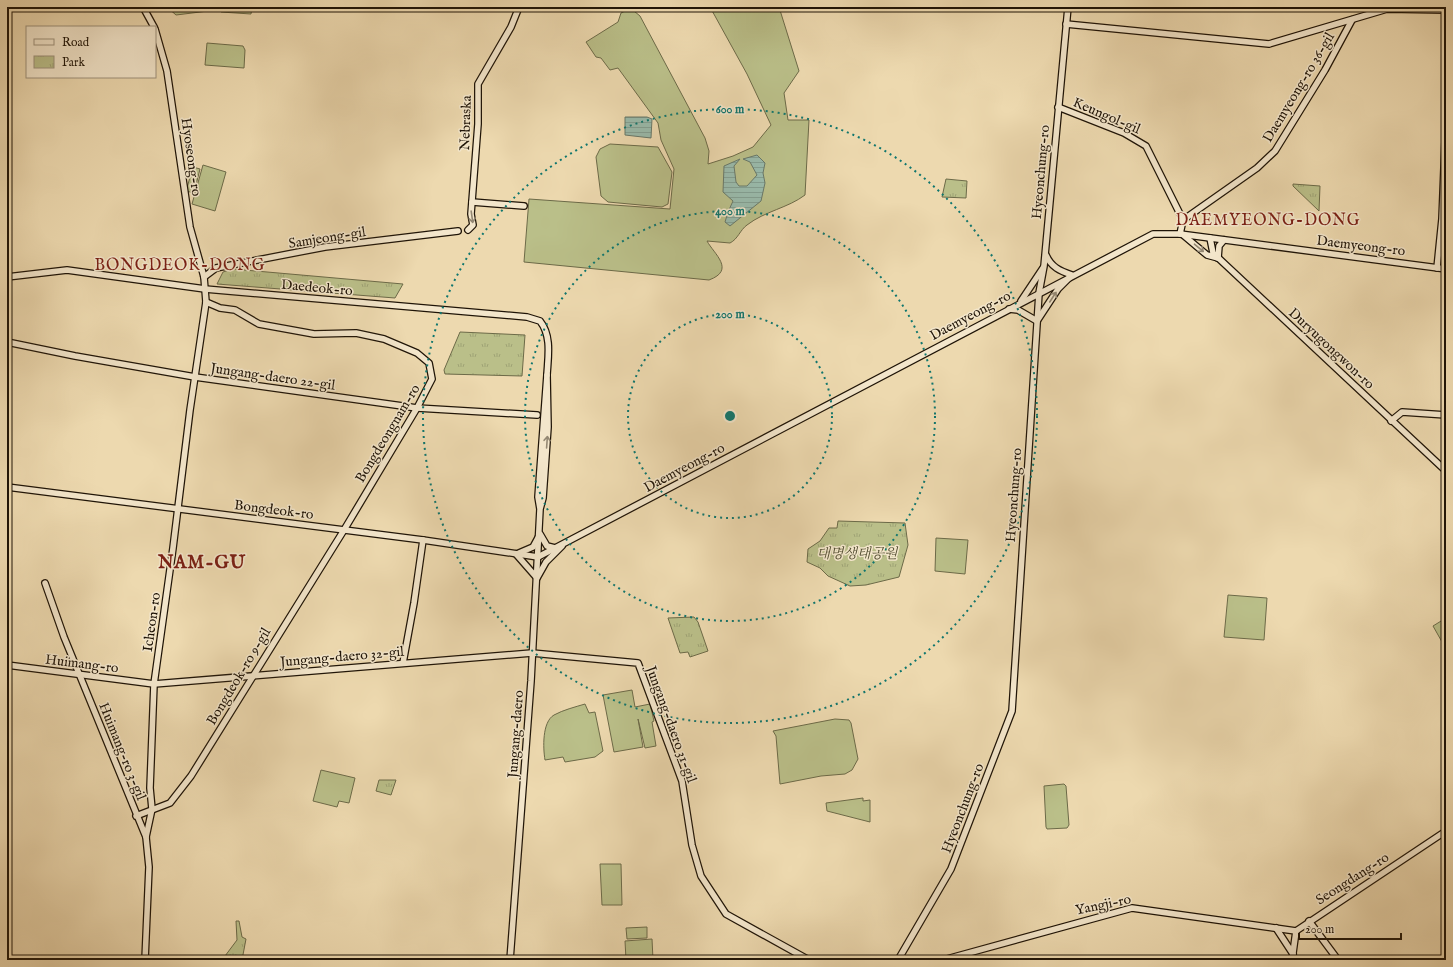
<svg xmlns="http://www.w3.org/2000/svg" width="1453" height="967" font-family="'IM FELL English','Noto Serif KR',serif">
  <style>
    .grass { fill: #babf89; stroke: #6c6a48 }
    .park { fill: url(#park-tufts); stroke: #6c6a48 }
    .water { fill: url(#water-rules); stroke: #687869 }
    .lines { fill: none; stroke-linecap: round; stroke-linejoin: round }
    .secondary-casing { stroke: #1f1407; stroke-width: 8 }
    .secondary { stroke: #f3e6cb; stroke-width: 5.5 }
    .oneway { stroke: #948873 }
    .ring { fill: none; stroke: #0f766e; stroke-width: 2; stroke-dasharray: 2 4 }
    .labels { text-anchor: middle; stroke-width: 3; stroke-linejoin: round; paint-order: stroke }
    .street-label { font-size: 14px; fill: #1f1407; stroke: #f3e6cb }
    .park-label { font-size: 14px; font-style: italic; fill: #555034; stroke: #f3e6cb }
    .quarter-label { font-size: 16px; letter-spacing: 1px; fill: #7a1f14; stroke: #f3e6cb }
    .district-label { font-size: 18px; font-weight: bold; letter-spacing: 1px; fill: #7a1f14; stroke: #f3e6cb }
    .centre { fill: #0f766e; stroke: #f3e6cb; stroke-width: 2 }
    .ring-label { font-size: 12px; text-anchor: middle; font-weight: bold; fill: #0f766e; stroke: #f3e6cb; stroke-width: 3; stroke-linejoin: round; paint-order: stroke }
  </style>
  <defs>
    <pattern id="park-tufts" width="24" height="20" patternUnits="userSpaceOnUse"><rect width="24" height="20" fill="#babf89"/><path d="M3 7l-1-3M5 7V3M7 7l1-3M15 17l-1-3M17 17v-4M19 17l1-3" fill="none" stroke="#9fa375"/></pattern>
    <pattern id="water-rules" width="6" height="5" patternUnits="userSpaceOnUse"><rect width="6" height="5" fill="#99baab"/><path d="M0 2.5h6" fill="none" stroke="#839f92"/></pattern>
  </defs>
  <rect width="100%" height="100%" fill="#edd9af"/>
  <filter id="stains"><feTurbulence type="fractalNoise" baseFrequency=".005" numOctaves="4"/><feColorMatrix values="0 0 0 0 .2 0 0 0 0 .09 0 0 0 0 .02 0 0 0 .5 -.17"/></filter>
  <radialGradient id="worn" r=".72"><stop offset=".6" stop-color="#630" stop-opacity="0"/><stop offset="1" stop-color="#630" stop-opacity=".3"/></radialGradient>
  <g class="grass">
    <polygon points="167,7 209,7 208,11 176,15"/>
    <polygon points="221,7 252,7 251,14 221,12"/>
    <path d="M 710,7 L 779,7 L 799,71 L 784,93 L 788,120 L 809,120 L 805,195 C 788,208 765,211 747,225 C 740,230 738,239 730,243 L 707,241 C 714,254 736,270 709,280 L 524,262 L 529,199 L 670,209 L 674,169 L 661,140 L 658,123 L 618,68 L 610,70 L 601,58 L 596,57 L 586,42 L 618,22 L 621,13 L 625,11 L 634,11 L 640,16 L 705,138 L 709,151 L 708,164 L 733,156 L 753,147 L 771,125 L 747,74 Z"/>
    <polygon points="207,43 243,46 245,50 244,68 205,65"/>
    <polygon points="610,144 658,147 672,172 668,204 662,207 608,202 601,196 596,157 600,149"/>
    <polygon points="203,165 226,172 215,211 192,204"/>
    <polygon points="193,167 200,169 194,193 186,191"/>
    <polygon points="936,538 968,540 965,574 935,571"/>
    <polygon points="1228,595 1267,598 1264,640 1224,637"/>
    <polygon points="1446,618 1446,649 1433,626"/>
    <polygon points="632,690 635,707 650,704 654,721 652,722 656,746 645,748 638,719 643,747 614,752 603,695"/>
    <path d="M 585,704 L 589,713 L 595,712 L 603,751 L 595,757 L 565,762 L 563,757 L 545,760 C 543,748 542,722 554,715 C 563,710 575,707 585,704 Z"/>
    <polygon points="835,719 849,720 851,723 858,759 852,770 845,774 821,776 780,784 776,736 773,731"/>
    <polygon points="321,770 355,778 349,803 339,801 337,807 313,801"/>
    <polygon points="1064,784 1066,786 1069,825 1067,828 1047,829 1046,827 1044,786"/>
    <polygon points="863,798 863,801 870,800 870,822 827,811 826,803"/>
    <polygon points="600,864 621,864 622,905 602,905"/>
    <polygon points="647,927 647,938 627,939 626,928"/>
    <polygon points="652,939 653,960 626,960 625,941"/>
  </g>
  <g class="park">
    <polygon points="946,179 967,181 966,198 942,197"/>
    <polygon points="1293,184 1320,186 1319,211 1293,186"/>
    <polygon points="233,269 403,284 395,298 217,284 223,272"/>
    <polygon points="460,332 525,335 522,376 445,374 444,370"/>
    <polygon points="838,521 905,523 908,545 899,577 866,585 850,586 828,576 820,568 807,562 808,549 820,541 829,528 837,528"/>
    <polygon points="694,617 698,622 708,651 690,657 688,652 680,653 668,618"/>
    <polygon points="379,780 396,780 391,795 376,791"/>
    <polygon points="236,921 239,921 242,937 246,939 242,960 222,960 237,940"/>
  </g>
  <g class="water">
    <polygon points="625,117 647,117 652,119 651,138 625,135"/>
    <polygon points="757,155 765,163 763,173 765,183 761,201 730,226 725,222 728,212 733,201 723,192 724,166 740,159 734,166 736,182 739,186 747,186 757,175 750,162 743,159"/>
  </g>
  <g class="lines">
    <g class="secondary-casing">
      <g id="secondary">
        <polyline points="143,7 154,27"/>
        <polyline points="1066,24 1269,44 1387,9 1446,10"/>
        <polyline points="1058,107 1124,133 1146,146 1183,220 1180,234"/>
        <polyline points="472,202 524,206"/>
        <polyline points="1183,220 1257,168 1275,151 1325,70 1352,20"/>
        <polyline points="468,230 473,225 471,214 478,124 478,84 511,27 519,7"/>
        <polyline points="1182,234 1207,255 1218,258"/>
        <polyline points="1210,238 1213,253 1446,471"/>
        <polyline points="1218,258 1219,246 1224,240"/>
        <polyline points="1437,268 1442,219 1446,117"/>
        <path d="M 7,277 L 67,270 L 205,289 L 527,317 L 540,321 C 552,336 548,357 547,375"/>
        <polyline points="204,277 216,268 325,247 458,231"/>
        <polyline points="1021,301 1043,268"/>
        <path d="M 1009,309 L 1018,310 L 1037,321 L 1058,289 L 1072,275 C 1060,271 1051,267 1046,255"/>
        <polyline points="7,342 75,356 195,377 417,408 537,415"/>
        <polyline points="1391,421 1402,412 1446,415"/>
        <polyline points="7,487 423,540 538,557"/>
        <polyline points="540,534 547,546 555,548"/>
        <polyline points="519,553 533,547 539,536"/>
        <polyline points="516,554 537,578 546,562 562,546"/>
        <polyline points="538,557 1153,234 1180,234 1446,269"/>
        <polyline points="45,583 64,637 146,837"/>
        <polyline points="403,663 414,603 423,540"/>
        <polyline points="7,665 154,684 532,653 638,663 682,781 692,845 701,876 726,914 809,960"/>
        <polyline points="136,816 170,803 191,776 344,530 417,408 432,379 429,363 417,353 384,339 356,333 314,334 259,324 235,310 220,308 206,302"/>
        <polyline points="1309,921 1338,960"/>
        <polyline points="1276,928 1293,954"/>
        <polyline points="145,960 149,867 146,837 152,809 150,788 154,684 173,548 190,410 206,302 204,277 190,227 167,71 155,29"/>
        <polyline points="510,960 531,681 540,509 543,498 548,427 547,375 538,497 540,509"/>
        <polyline points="898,960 951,869 1012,711 1039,293 1044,266 1068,7"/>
        <polyline points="943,960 1132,908 1296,931"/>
        <polyline points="1292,960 1296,931 1446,831"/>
      </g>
    </g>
    <use href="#secondary" class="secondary"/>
  </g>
  <defs><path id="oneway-shaft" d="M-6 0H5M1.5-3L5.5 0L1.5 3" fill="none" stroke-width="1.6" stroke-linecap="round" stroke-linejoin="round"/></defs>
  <g class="oneway">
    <use href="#oneway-shaft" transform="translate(472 217) rotate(82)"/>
    <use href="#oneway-shaft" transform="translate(1199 248) rotate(40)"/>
    <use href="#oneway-shaft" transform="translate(1053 297) rotate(-57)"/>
    <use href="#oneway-shaft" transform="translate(547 442) rotate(-86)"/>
  </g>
  <g class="ring">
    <circle cx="730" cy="416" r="102"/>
    <circle cx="730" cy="416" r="205"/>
    <circle cx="730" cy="416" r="307"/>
  </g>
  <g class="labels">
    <g class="street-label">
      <text transform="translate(1298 87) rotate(-59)" y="5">Daemyeong-ro 36-gil</text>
      <text transform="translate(1107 115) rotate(23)" y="5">Keungol-gil</text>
      <text transform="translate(465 123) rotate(-88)" y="5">Nebraska</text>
      <text transform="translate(192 157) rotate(82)" y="5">Hyoseong-ro</text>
      <text transform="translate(1040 172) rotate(-85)" y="5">Hyeonchung-ro</text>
      <text transform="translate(327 237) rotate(-9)" y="5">Samjeong-gil</text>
      <text transform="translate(1361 245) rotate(7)" y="5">Daemyeong-ro</text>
      <text transform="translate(317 287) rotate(5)" y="5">Daedeok-ro</text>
      <text transform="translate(970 315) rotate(-28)" y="5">Daemyeong-ro</text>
      <text transform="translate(1332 348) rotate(43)" y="5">Duryugongwon-ro</text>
      <text transform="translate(273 376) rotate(8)" y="5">Jungang-daero 22-gil</text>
      <text transform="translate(387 433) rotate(-59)" y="5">Bongdeongnam-ro</text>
      <text transform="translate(684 467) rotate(-28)" y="5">Daemyeong-ro</text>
      <text transform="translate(1013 495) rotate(-86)" y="5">Hyeonchung-ro</text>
      <text transform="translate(274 509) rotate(7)" y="5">Bongdeok-ro</text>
      <text transform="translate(151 622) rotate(-82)" y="5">Icheon-ro</text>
      <text transform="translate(342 656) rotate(-5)" y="5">Jungang-daero 32-gil</text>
      <text transform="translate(82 663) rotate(7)" y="5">Huimang-ro</text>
      <text transform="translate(238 676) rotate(-59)" y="5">Bongdeok-ro 9-gil</text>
      <text transform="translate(672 724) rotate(70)" y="5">Jungang-daero 31-gil</text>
      <text transform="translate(515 734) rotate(-86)" y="5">Jungang-daero</text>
      <text transform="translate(123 751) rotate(68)" y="5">Huimang-ro 3-gil</text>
      <text transform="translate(962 808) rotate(-69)" y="5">Hyeonchung-ro</text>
      <text transform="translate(1352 878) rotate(-33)" y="5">Seongdang-ro</text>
      <text transform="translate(1103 904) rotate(-12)" y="5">Yangji-ro</text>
    </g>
    <g class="park-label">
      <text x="857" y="558">대명생태공원</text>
    </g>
    <g class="quarter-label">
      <text x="1268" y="225">DAEMYEONG-DONG</text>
      <text x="180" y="270">BONGDEOK-DONG</text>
    </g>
    <g class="district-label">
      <text x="202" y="568">NAM-GU</text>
    </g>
  </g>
  <circle cx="730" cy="416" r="6" class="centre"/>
  <g class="ring-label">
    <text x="730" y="113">600 m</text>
    <text x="730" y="215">400 m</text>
    <text x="730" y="318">200 m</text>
  </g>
  <rect width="1453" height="967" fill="none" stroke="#edd9af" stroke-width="24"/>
  <rect x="8" y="8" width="1437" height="951" fill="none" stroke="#1f1407" stroke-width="2"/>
  <rect x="12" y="12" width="1429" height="943" fill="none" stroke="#1f1407"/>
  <rect x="26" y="26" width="130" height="52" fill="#f3e6cb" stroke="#9e927d"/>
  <rect x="34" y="39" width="20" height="6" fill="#f3e6cb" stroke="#9e927d"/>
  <text x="62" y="46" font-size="12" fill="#1f1407">Road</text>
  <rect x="34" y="56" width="20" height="12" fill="url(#park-tufts)" stroke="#9e927d"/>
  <text x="62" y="66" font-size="12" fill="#1f1407">Park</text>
  <path d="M1299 933v6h102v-6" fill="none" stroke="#1f1407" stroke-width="2"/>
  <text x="1305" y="933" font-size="12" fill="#1f1407" stroke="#f3e6cb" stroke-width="3" paint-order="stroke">200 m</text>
  <rect width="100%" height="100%" filter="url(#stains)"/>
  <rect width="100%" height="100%" fill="url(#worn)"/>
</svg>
